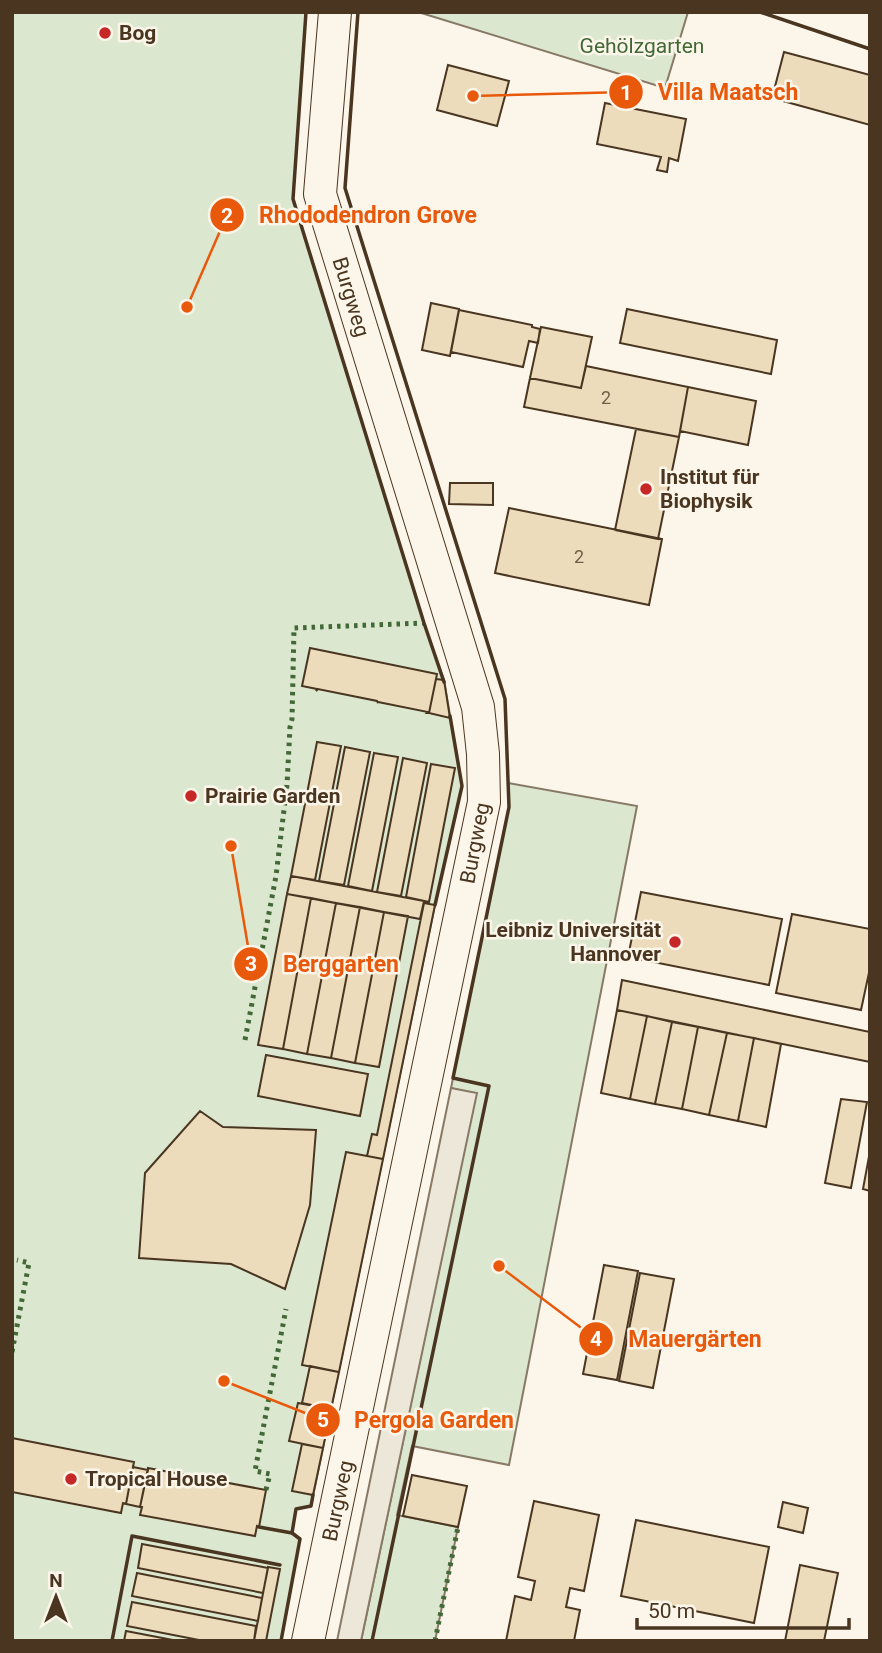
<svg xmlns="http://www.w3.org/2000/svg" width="882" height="1653" viewBox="0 0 882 1653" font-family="Roboto,sans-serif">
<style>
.green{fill:#dce7d0;stroke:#887966;stroke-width:2}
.parking{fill:#ede7d9;stroke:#887966;stroke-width:2}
.building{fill:#ecdcbc;stroke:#4a3520;stroke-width:2}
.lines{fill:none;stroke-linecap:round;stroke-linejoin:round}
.minor-casing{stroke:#4a3520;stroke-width:34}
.minor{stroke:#fbf6e9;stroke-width:32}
.hedge{stroke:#436837;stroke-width:5;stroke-dasharray:3.5 5;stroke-linecap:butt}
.wall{stroke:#4a3520;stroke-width:3.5}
.poi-dot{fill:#c62828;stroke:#fbf6e9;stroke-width:2.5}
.labels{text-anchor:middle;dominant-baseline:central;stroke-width:5;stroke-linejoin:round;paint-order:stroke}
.number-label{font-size:18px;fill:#725f47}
.poi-label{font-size:21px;font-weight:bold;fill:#4a3520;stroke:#fbf6e9;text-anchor:start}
.park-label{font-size:21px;fill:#436837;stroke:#fbf6e9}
.street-label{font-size:21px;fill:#4a3520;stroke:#fbf6e9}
.leader{fill:none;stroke:#e8590c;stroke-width:2.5}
.callout-dot{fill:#e8590c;stroke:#fbf6e9;stroke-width:2.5}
.mark-label{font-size:21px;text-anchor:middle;font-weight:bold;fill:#fff}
.callout-label{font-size:23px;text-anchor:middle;font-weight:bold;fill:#e8590c;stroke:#fbf6e9;stroke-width:5;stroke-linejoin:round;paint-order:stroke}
</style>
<rect width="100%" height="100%" fill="#fbf6e9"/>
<path class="green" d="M 12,12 L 306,12 L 293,199 L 424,623 L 444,680 L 462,786 L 435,905 L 311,1506 L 296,1509 L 292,1532 L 300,1539 L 281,1641 L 12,1641 Z
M 418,12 L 688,12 L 665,88 Z
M 508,783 L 637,806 L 509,1465 L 412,1446 L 397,1515 L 458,1527 L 435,1641 L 361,1641 L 476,1094 L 451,1088 L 509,807 Z"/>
<path class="parking" d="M 451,1088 L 477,1093 L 361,1641 L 337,1641 Z"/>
<path class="building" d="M 784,52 L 870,75 L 870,125 L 772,98 Z
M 448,65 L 509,81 L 497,126 L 437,110 Z
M 605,103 L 686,119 L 678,161 L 669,158 L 667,172 L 657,170 L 661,157 L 597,144 Z
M 431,303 L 459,309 L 450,356 L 422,350 Z
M 627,309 L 777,340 L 771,374 L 620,343 Z
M 459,310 L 532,325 L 532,327 L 540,329 L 538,343 L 529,341 L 523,367 L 451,352 Z
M 541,327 L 592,337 L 581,388 L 530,378 Z
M 586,366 L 688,387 L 679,437 L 524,407 L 530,378 L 581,388 Z
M 688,387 L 756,401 L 748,445 L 680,431 Z
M 636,429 L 679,437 L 658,539 L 615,530 Z
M 450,483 L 493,483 L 493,505 L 449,504 Z
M 509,508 L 662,539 L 649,605 L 495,573 Z
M 310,648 L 437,674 L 429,713 L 427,713 L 428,712 L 378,702 L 378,703 L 377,701 L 318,689 L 316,691 L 317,689 L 302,686 Z
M 436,679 L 444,680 L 450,718 L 429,713 Z
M 317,742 L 341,746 L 315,880 L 291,876 Z
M 345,747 L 370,752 L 344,885 L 319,881 Z
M 374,753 L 398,757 L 372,891 L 348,886 Z
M 403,758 L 427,763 L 401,896 L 377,892 Z
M 431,764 L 455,768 L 429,902 L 406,897 Z
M 291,876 L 424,901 L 420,919 L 287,894 Z
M 641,892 L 782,919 L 769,985 L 628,957 Z
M 287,894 L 311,898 L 283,1049 L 258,1045 Z
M 311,898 L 336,903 L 307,1054 L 283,1049 Z
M 336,903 L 360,907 L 331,1058 L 307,1054 Z
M 424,903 L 435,905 L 383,1159 L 367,1156 L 372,1134 L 377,1135 Z
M 360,907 L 384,912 L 355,1063 L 331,1058 Z
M 384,912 L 408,916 L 379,1067 L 355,1063 Z
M 792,914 L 870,929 L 870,968 L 861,1010 L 776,993 Z
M 622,980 L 870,1032 L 870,1062 L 617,1010 Z
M 617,1010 L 647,1016 L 630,1099 L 601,1093 Z
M 647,1016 L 672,1022 L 655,1104 L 630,1099 Z
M 672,1022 L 698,1027 L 682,1109 L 655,1104 Z
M 698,1027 L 727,1033 L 709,1115 L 682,1109 Z
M 727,1033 L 754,1038 L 738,1121 L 709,1115 Z
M 754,1038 L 781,1044 L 766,1127 L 738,1121 Z
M 266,1055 L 368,1074 L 360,1116 L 258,1096 Z
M 841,1099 L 867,1102 L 851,1188 L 825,1183 Z
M 200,1111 L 223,1127 L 316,1130 L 310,1205 L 285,1289 L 231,1264 L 139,1258 L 145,1173 Z
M 870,1151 L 870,1191 L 863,1189 Z
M 346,1152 L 383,1159 L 339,1372 L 302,1365 Z
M 604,1265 L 638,1271 L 617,1380 L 583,1374 Z
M 640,1273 L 674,1279 L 653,1388 L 619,1381 Z
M 310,1366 L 339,1372 L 331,1409 L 302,1403 Z
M 298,1403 L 331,1409 L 323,1448 L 289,1441 Z
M 12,1438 L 134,1462 L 126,1504 L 123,1503 L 121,1513 L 12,1492 Z
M 302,1444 L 323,1448 L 313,1495 L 292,1491 Z
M 133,1467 L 148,1470 L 140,1507 L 126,1504 Z
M 148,1468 L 266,1490 L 259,1527 L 257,1526 L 255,1536 L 140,1515 L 142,1507 L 140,1507 Z
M 412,1475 L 467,1486 L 458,1527 L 403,1516 Z
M 534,1501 L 599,1515 L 584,1591 L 570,1588 L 566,1607 L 580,1610 L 574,1641 L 506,1641 L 515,1596 L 531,1600 L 535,1581 L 518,1577 Z
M 783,1502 L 808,1508 L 803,1533 L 778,1527 Z
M 636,1520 L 769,1547 L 754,1623 L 621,1596 Z
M 142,1544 L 268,1568 L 263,1593 L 138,1568 Z
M 800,1565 L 838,1573 L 824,1641 L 785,1641 Z
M 268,1567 L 280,1569 L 266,1641 L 254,1641 Z
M 137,1573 L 262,1598 L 258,1621 L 132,1596 Z
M 132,1602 L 256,1626 L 254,1641 L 204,1641 L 127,1626 Z
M 126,1631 L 178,1641 L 124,1641 Z"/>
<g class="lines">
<defs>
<path id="minor" d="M 308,1641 L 484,802 L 483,754 L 478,707 L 320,194 L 335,12"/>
</defs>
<use href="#minor" class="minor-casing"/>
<use href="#minor" class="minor"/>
<path class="hedge" d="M 245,1040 L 276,876 L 287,785 L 290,727 L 292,719 L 294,628 L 424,623
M 12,1352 L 29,1263 L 17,1260
M 266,1490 L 270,1474 L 255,1471 L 286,1309
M 435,1641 L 458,1527"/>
<path class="wall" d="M 306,12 L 293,199 L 424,623 L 444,682
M 358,12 L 345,188 L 505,699 L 509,807 L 453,1078 L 489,1086 L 372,1641
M 760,12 L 870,49
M 435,905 L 462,786 L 450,716
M 259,1527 L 292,1533
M 112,1641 L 132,1536 L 280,1565
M 281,1641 L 300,1539 L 292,1533 L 296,1509 L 311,1506 L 313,1495"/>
</g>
<g class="poi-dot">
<circle cx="105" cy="33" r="7"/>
<circle cx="646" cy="489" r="7"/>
<circle cx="191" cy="796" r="7"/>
<circle cx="675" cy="942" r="7"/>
<circle cx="71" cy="1479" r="7"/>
</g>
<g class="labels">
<g class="number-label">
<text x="606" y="397">2</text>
<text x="579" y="556">2</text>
</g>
<g class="poi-label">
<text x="119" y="33">Bog</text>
<text x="660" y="477">Institut für<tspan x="660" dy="24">Biophysik</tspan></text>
<text x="205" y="796">Prairie Garden</text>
<text x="661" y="930" text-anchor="end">Leibniz Universität<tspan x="661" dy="24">Hannover</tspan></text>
<text x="85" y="1479">Tropical House</text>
</g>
<g class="park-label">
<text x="642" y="46">Gehölzgarten</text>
</g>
<g class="street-label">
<text transform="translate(351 297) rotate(73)">Burgweg</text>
<text transform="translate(475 843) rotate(-79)">Burgweg</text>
<text transform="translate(338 1501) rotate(-78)">Burgweg</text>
</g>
</g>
<path class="leader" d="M473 96L626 92M187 307L227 215M231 846L251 964M499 1266L596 1339M224 1381L323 1420"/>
<g class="callout-dot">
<circle cx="473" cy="96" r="7"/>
<circle cx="187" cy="307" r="7"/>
<circle cx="231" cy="846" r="7"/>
<circle cx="499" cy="1266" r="7"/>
<circle cx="224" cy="1381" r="7"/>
<circle cx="626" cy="92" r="18"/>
<circle cx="227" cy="215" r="18"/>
<circle cx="251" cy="964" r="18"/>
<circle cx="596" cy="1339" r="18"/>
<circle cx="323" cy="1420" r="18"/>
</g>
<g class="mark-label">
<text x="626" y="100">1</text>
<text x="227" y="223">2</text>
<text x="251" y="971">3</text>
<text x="596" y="1346">4</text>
<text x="323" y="1427">5</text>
</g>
<g class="callout-label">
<text x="728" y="100">Villa Maatsch</text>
<text x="368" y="223">Rhododendron Grove</text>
<text x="341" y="972">Berggarten</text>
<text x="695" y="1347">Mauergärten</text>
<text x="434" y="1428">Pergola Garden</text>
</g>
<rect width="882" height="1653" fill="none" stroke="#4a3520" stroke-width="28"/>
<g transform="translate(56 1597)" stroke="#fbf6e9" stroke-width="5" paint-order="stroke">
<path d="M0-5L12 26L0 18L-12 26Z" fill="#4a3520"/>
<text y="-10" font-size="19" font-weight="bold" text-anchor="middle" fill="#4a3520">N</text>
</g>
<path d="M637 1618v10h212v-10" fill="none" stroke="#4a3520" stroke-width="3.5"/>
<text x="648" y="1618" font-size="21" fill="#4a3520" stroke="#fbf6e9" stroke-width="5" paint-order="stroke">50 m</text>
</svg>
